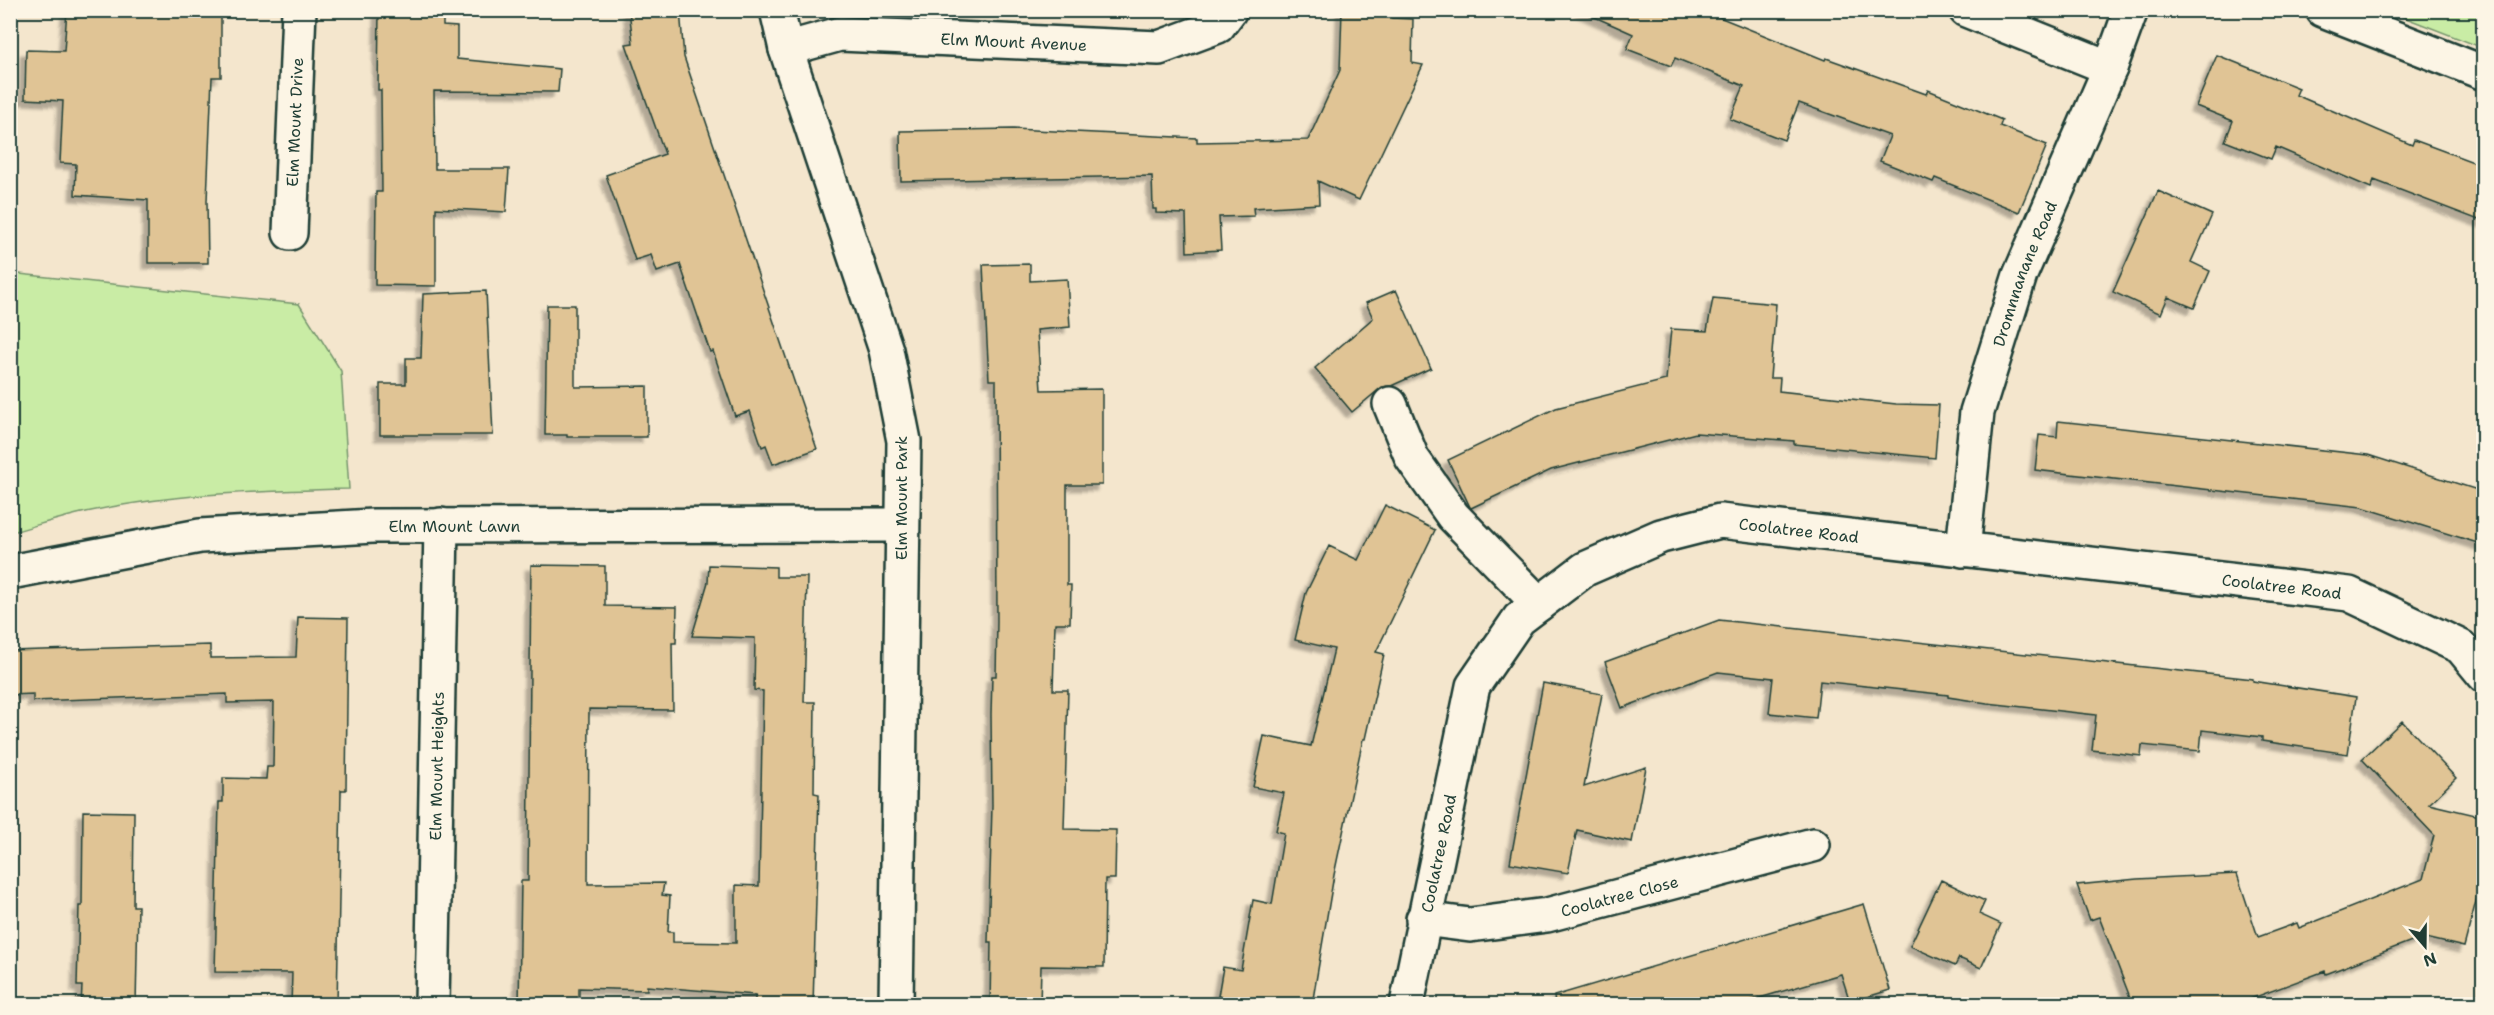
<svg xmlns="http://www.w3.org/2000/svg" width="2494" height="1015" viewBox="0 0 2494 1015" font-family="'Shantell Sans',sans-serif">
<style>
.green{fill:#c9eca5;stroke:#74946c;stroke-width:1.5}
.building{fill:#e0c495;stroke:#1f3d34;stroke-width:1.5;filter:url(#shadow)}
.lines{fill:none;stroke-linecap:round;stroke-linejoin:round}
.minor-casing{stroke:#1f3d34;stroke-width:38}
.minor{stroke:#fcf5e5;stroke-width:33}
.labels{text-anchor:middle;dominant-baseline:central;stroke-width:6;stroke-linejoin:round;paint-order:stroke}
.street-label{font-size:16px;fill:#1f3d34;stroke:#fcf5e5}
</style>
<defs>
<filter id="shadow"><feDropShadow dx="-5.5" dy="5.5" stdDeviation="1.5" flood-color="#0004"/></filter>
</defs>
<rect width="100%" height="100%" fill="#f4e6cd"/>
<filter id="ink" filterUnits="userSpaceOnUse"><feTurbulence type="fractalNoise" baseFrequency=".0167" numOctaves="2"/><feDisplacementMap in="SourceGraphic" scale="12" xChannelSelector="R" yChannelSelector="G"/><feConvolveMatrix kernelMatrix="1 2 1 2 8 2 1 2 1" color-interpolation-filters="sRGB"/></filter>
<g filter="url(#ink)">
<path class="green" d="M 2388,11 L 2483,11 L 2483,48 Z
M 10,273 L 299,304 L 341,371 L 349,489 C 263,491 176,493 91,511 C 66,516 41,524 16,531 L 11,530 Z"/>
<path class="building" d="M 67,10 L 221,10 L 221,77 L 212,77 L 207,201 L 208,263 L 148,263 L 148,200 L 75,195 L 76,164 L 60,163 L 63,101 L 25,99 L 26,50 L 64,51 Z
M 379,10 L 443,10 L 443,26 L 457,27 L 457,59 L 560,69 L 558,92 L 434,91 L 435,169 L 509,169 L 506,212 L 436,208 L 436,286 L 375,285 L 376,192 L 382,192 L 381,90 L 378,90 Z
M 629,10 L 680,10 L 684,57 L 817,449 L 773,464 L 766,445 L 762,447 L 750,411 L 735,416 L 713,351 L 710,352 L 680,264 L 657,272 L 651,255 L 635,260 L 606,175 L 665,154 L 626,44 L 633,43 Z
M 1342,10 L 1393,10 L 1392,18 L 1413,19 L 1412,63 L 1423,65 L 1359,200 L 1318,181 L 1319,204 L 1253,208 L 1254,216 L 1219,217 L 1221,250 L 1187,252 L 1186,214 L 1156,213 L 1156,209 L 1153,209 L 1152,176 L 901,181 L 900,131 L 1013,129 L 1197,138 L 1197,142 L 1308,140 L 1340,70 Z
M 1579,10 L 1702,10 L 1825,60 L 1826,58 L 1926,94 L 1928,90 L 2002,120 L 2000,126 L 2047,145 L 2019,212 L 1935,178 L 1933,182 L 1880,161 L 1890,136 L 1799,103 L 1784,140 L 1730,119 L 1744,86 L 1675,58 L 1671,66 L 1627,49 L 1633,34 Z
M 2217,55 L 2299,88 L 2296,95 L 2412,145 L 2414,140 L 2484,166 L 2484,222 L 2374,180 L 2371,188 L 2276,147 L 2271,159 L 2225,141 L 2233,121 L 2196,106 Z
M 2158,191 L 2212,215 L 2191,262 L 2210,271 L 2194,308 L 2168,297 L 2161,314 L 2113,292 Z
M 1030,264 L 1030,281 L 1067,279 L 1070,327 L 1037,330 L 1041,390 L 1102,389 L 1102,485 L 1067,485 L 1067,585 L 1071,585 L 1070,623 L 1055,623 L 1053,690 L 1068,690 L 1064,829 L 1116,830 L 1115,879 L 1105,879 L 1104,967 L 1041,966 L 1040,1005 L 990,1005 L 991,942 L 988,942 L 992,806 L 991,714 L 992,676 L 996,676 L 997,622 L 996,380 L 989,380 L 983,265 Z
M 1396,290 L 1431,368 L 1391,386 L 1382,387 L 1352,412 L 1315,368 L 1373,318 L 1366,303 Z
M 486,291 L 493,435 L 380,435 L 380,384 L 406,384 L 406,358 L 421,358 L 423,294 Z
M 1713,298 L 1776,304 L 1770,378 L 1780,378 L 1779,391 L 1896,404 L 1939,405 L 1935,458 L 1794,444 L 1794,441 L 1696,433 L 1551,470 L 1471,508 L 1470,507 L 1448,460 L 1556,408 L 1666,380 L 1671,329 L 1707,331 Z
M 547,305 L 575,305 L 575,387 L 647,386 L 647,437 L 567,437 L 567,435 L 545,435 Z
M 2058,421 L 2368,455 L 2484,492 L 2484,545 L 2362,507 L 2035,470 L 2039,435 L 2057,437 Z
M 1385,505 L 1435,530 L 1376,652 L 1384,654 L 1365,739 L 1363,739 L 1334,875 L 1312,1005 L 1264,1005 L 1218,996 L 1223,967 L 1241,970 L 1253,900 L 1272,904 L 1284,833 L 1276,831 L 1284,793 L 1253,787 L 1264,736 L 1311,746 L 1334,649 L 1295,640 L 1306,593 L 1329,546 L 1358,560 Z
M 531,565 L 605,566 L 605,606 L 677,607 L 676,643 L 672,643 L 673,710 L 589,709 L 588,884 L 664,883 L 662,895 L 670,896 L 668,932 L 673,932 L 673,942 L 736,943 L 736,885 L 759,886 L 763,691 L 754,690 L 755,638 L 692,636 L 708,582 L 709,565 L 776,567 L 776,577 L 807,577 L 804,702 L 815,702 L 814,793 L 819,794 L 813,1005 L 755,1005 L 755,995 L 647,986 L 647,990 L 579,988 L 579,1005 L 519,1005 L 521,881 L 528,881 Z
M 298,617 L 348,618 L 346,790 L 341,790 L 337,1005 L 291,1005 L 292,973 L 215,972 L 219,802 L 223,802 L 223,778 L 266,779 L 267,767 L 273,767 L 274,702 L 227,703 L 227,694 L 33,701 L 33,694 L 10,695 L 10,651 L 210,645 L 210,658 L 296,657 Z
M 1719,620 L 2253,679 L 2253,681 L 2356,697 L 2348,754 L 2262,741 L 2262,737 L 2202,730 L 2200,751 L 2142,745 L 2141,756 L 2092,750 L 2096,715 L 1987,703 L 1948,697 L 1948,695 L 1820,681 L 1816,718 L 1769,713 L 1773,678 L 1718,672 L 1622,708 L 1605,662 Z
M 1543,683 L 1602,694 L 1584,787 L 1646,767 L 1632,842 L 1577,830 L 1568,873 L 1510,863 Z
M 2402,721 L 2456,778 L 2429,804 L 2484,817 L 2484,871 L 2464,947 L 2422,937 L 2326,974 L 2325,971 L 2234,1005 L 2133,1005 L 2099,917 L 2090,920 L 2077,885 L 2137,879 L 2237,874 L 2258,937 L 2297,923 L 2299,928 L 2423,879 L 2434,835 L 2362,759 Z
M 83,811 L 134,812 L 133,906 L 138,906 L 136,1005 L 81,1005 L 82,986 L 77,986 L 79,906 L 82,906 Z
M 1941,880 L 1985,901 L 1979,914 L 2001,924 L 1981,968 L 1959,958 L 1955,966 L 1910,946 Z
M 1864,904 L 1890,990 L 1850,1002 L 1841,974 L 1736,1005 L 1555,1005 L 1554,996 Z"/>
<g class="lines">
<defs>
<g id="minor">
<path d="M 777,10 L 786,49 L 886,350 L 904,441 L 896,1004"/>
<path d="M 1966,10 L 2110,68"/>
<path d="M 2323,10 L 2484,73"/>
<path id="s1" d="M 786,49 L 840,34 L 1159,48 L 1218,26 L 1230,10"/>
<path id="s2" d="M 290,233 L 299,10"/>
<path d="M 1390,404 L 1412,458 L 1453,516 L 1539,604"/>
<path id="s3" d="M 1963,550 L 1977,412 L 2020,275 L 2110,68 L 2131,10"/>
<path id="s4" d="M 10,572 L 200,536 L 373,526 L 902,525"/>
<path id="s5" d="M 1423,919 L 1470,925 L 1547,915 L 1813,845"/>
<path id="s6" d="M 432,1004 L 441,525"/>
<path id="s7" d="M 1407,1004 L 1473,686 L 1519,619 L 1585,569 L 1661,536 L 1720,521 L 2349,594 L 2461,647 L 2484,675"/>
</g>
</defs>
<use href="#minor" class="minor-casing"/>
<use href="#minor" class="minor"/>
</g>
</g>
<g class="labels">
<g class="street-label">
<text stroke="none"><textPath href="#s1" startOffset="230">Elm Mount Avenue</textPath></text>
<text stroke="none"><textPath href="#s2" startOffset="111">Elm Mount Drive</textPath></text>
<text stroke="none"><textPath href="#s3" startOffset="285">Dromnnanane Road</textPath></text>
<text transform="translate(901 498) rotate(-90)">Elm Mount Park</text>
<text stroke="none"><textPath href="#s4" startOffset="448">Elm Mount Lawn</textPath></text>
<text stroke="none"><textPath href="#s7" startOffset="712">Coolatree Road</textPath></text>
<text stroke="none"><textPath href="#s7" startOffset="1198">Coolatree Road</textPath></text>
<text stroke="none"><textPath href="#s6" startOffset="238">Elm Mount Heights</textPath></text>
<text stroke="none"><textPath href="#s7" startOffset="154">Coolatree Road</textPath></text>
<text stroke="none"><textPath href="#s5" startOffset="200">Coolatree Close</textPath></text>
</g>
</g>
<rect width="2494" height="1015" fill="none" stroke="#fcf5e5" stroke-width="36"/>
<rect x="18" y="18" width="2458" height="979" fill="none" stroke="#1f3d34" stroke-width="2" filter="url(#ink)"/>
<g transform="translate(2425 946) rotate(160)" stroke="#fcf5e5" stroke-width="4.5" paint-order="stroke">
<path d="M0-4.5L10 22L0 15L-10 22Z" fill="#1f3d34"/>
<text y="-9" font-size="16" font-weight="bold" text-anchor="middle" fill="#1f3d34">N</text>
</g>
</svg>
